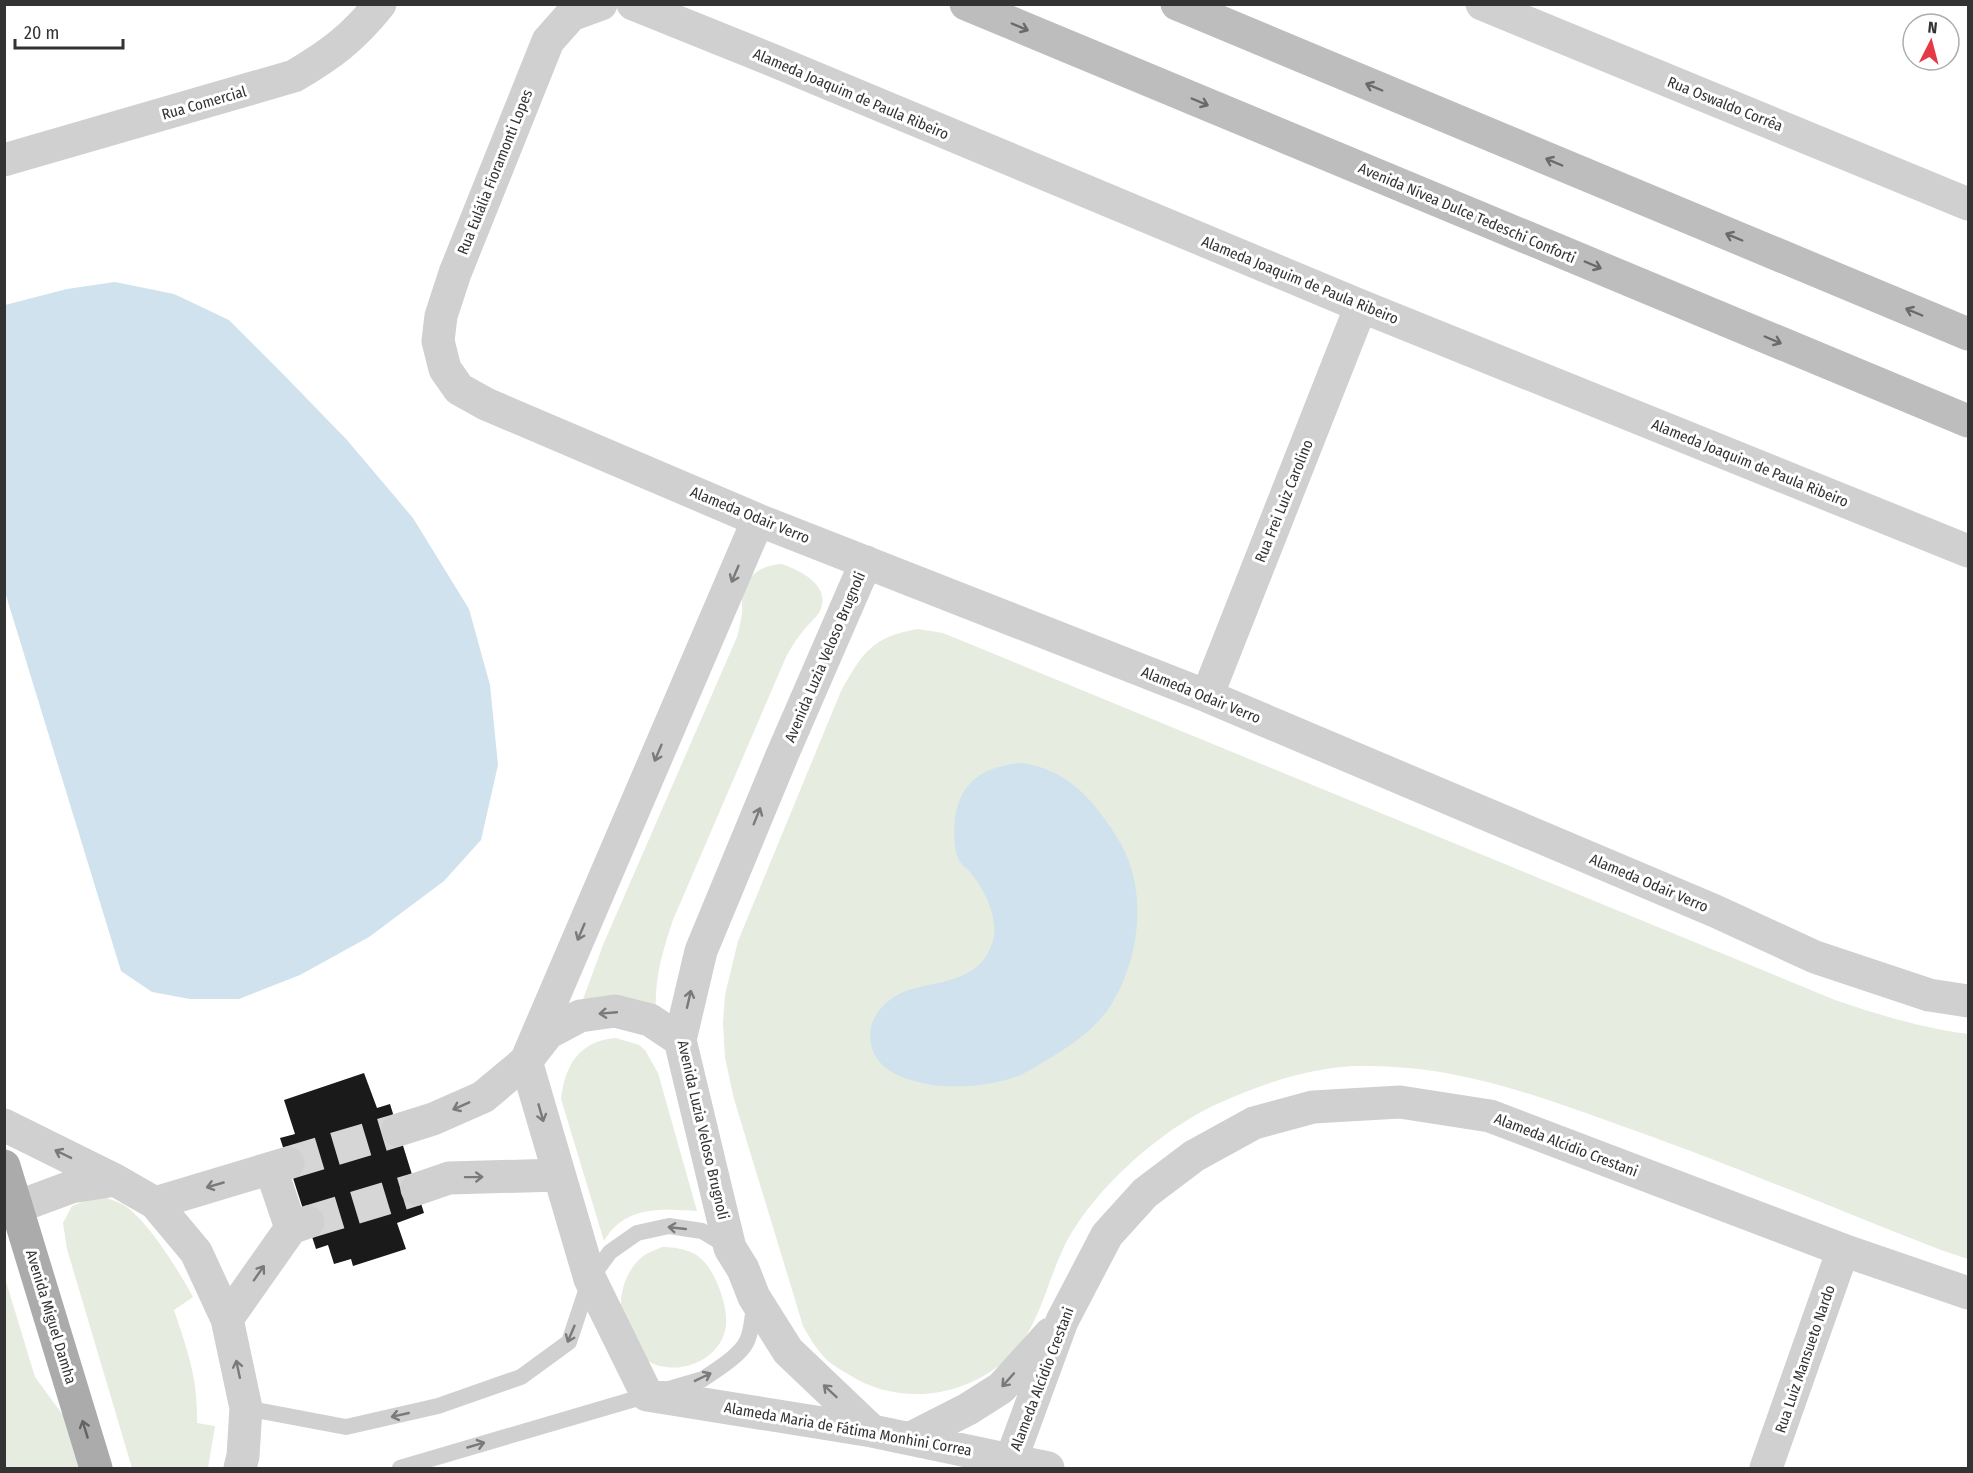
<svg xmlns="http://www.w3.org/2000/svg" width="1973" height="1473" viewBox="0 0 1973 1473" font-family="'Fira Sans Condensed',sans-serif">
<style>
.green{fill:#e6ecdf}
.water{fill:#cfe2ee}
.building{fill:#1a1a1a}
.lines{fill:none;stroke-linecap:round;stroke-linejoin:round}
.street-tunnel{stroke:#d6d6d6;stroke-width:33;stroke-dasharray:33 16;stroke-linecap:butt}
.lane{stroke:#d0d0d0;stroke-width:16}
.street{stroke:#d0d0d0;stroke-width:33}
.secondary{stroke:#bdbdbd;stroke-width:33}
.primary{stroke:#ababab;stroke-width:33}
.oneway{stroke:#6a6a6a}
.oneway2{stroke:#7a7a7a}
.oneway3{stroke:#636363}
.labels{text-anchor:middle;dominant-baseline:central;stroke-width:6;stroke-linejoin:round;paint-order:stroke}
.street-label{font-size:15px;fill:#333;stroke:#fff}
</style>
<rect width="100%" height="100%" fill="#fff"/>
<path class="green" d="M 782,564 C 802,571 833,587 819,613 C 815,619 808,624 804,630 C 796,639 791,648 786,657 L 673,920 C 663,949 654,980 656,1011 L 581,1005 L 603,945 L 737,637 C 739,629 741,621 742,613 C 743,607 741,600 743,594 C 748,573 763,565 782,564 Z
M 918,629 L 943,633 L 1835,1000 C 1879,1015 1922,1028 1968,1034 L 1968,1259 L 1941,1250 C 1830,1207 1721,1160 1608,1121 C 1527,1092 1454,1066 1366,1066 C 1316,1065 1263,1083 1217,1104 C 1160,1130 1090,1192 1063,1249 C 1046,1285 1038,1330 1009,1357 C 966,1398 898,1407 848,1374 C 841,1370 832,1365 826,1359 C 816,1349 810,1338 803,1326 L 734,1099 L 725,1058 L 723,1022 L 725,995 L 738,941 L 841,691 C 863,652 872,637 918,629 Z
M 616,1038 L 639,1045 L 645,1050 L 658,1073 L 697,1211 C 661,1209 625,1205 604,1241 L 561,1099 C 565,1065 579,1041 616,1038 Z
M 104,1197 C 109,1199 116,1201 122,1204 C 146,1217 180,1273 193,1297 L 174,1310 C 188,1352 198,1379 197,1423 L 215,1426 L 208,1468 L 132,1468 L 67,1249 L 63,1223 L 72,1206 L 88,1200 Z
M 662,1247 C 673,1247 684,1249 693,1253 C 705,1259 713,1273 718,1285 C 723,1298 727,1311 726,1325 C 723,1354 692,1371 666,1367 C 652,1366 639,1357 634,1344 C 630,1335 624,1325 622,1315 C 618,1295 626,1270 642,1257 C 648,1252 656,1250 662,1247 Z
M 4,1275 L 35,1377 L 65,1418 L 81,1468 L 5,1468 Z"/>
<path class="water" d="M 115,282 L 174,294 L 229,320 L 281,372 L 347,440 L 413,518 L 469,609 L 490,685 L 498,765 L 481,840 L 444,881 L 369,937 L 300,975 L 239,999 L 190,999 L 152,992 L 121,971 L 5,592 L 5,305 L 67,289 Z
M 1020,763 C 1054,766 1081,787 1101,814 C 1110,826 1119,839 1125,852 C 1147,900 1138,961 1111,1005 C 1096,1029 1070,1046 1047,1060 C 1036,1066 1024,1075 1012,1078 C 988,1086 957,1088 933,1085 C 911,1081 884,1075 874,1053 C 869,1043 869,1028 874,1019 C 896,979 936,991 969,972 C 981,966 989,954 993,941 C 999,918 985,891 971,873 C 967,868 960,864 958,858 C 953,846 954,831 955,818 C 961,780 984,767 1020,763 Z"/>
<path class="building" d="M 364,1073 L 377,1108 L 390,1104 L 424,1213 L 397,1223 L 406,1249 L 353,1266 L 351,1259 L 334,1264 L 328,1245 L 316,1249 L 280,1138 L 295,1134 L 284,1100 Z"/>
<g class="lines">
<path class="street-tunnel" d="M 288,1163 L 398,1130
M 308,1222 L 417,1189"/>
<path class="lane" d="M 246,1408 L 346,1427 L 438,1406 L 521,1377 L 569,1342 L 590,1279 L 610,1252 L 637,1233 L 669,1226 L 702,1231 L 730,1248
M 400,1468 L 703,1379 C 716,1370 740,1356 747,1341 C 752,1330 753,1315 754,1303"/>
<path class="street" d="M 601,4 L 571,15 L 548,41 L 455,273 L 441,316 L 438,341 L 445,369 L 459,389 L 486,404 L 758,520 L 1207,696 L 1715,911 L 1815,957 L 1929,995 L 1968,1001
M 633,4 L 772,60 L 1361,306 L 1968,551
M 1482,4 L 1968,204
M 4,160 L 294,76 C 330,55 353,38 380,4
M 758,520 L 526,1061 L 590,1279 L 647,1395 L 872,1431 L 1048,1468
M 866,562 L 783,753 L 701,951 L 680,1040 L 730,1248 L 743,1269 L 754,1297 L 788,1351 L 872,1431
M 1207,696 L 1361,306
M 4,1125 L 115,1180 L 155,1203 L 196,1252 L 227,1319 L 246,1408 L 243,1456 L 240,1468
M 398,1130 L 433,1119 L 483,1097 L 526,1061 L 548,1033 L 580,1016 L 615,1011 L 650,1020 L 680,1040
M 271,1169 L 291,1228
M 417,1189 L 449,1178 L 559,1175
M 155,1203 L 288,1163
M 17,1207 L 71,1187 L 115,1180
M 227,1319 L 291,1228 L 308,1222
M 911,1438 L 968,1409 L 1001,1388 L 1050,1334
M 1011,1460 L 1062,1321 L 1107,1235 L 1145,1193 L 1194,1156 L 1254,1123 L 1313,1107 L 1400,1102 L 1490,1116 L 1843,1250 L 1968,1293
M 1766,1468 L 1843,1250"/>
<path class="secondary" d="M 966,4 L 1968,421
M 1177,4 L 1968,334"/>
<path class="primary" d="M 4,1166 L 96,1468"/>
</g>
<defs><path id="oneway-shaft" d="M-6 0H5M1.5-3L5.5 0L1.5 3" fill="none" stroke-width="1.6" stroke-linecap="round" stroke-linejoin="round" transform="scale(1.5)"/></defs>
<g class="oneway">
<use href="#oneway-shaft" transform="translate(1020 27) rotate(23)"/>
<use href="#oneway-shaft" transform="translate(1374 87) rotate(-157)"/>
<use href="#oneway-shaft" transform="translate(1200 102) rotate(23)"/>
<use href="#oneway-shaft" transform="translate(1554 162) rotate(-157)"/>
<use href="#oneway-shaft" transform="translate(1734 237) rotate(-157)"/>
<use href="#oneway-shaft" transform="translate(1593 265) rotate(23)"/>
<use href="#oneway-shaft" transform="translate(1914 312) rotate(-157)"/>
<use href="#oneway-shaft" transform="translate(1773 340) rotate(23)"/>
</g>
<g class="oneway2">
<use href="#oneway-shaft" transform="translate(735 574) rotate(113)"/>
<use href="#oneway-shaft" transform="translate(658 753) rotate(113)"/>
<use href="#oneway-shaft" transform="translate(757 816) rotate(-68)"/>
<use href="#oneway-shaft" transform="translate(581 932) rotate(113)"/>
<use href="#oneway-shaft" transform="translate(689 999) rotate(-77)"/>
<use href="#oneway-shaft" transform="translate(608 1013) rotate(175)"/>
<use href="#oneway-shaft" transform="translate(461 1106) rotate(156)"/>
<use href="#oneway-shaft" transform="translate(541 1113) rotate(74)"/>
<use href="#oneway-shaft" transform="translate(63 1154) rotate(-154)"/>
<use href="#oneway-shaft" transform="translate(474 1177) rotate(-1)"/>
<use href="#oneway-shaft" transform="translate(215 1185) rotate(164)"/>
<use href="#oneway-shaft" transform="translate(677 1228) rotate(-174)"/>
<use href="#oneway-shaft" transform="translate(259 1273) rotate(-55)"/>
<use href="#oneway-shaft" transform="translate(571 1334) rotate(113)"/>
<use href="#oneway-shaft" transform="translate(238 1369) rotate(-102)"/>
<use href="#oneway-shaft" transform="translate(703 1377) rotate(-26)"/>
<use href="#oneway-shaft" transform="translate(1008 1380) rotate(132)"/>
<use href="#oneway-shaft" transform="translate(830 1391) rotate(-137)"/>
<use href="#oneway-shaft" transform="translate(400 1415) rotate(167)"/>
<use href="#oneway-shaft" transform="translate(476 1445) rotate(-16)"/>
</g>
<use class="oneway3" href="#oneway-shaft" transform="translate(85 1429) rotate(-107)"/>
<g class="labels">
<g class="street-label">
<text transform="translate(851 94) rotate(23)">Alameda Joaquim de Paula Ribeiro</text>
<text transform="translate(204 103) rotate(-16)">Rua Comercial</text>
<text transform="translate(1725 104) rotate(22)">Rua Oswaldo Corrêa</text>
<text transform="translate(495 172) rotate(-68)">Rua Eulália Fioramonti Lopes</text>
<text transform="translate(1467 213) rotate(23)">Avenida Nívea Dulce Tedeschi Conforti</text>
<text transform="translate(1300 280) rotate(22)">Alameda Joaquim de Paula Ribeiro</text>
<text transform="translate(1750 463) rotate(22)">Alameda Joaquim de Paula Ribeiro</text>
<text transform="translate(1284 501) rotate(-68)">Rua Frei Luiz Carolino</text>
<text transform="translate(750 515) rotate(22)">Alameda Odair Verro</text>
<text transform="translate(825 657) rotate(-67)">Avenida Luzia Veloso Brugnoli</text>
<text transform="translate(1201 695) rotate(22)">Alameda Odair Verro</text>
<text transform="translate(1649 883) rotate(23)">Alameda Odair Verro</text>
<text transform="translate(703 1130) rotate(77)">Avenida Luzia Veloso Brugnoli</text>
<text transform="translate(1566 1145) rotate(21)">Alameda Alcídio Crestani</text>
<text transform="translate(51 1317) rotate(73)">Avenida Miguel Damha</text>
<text transform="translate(1805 1359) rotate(-71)">Rua Luiz Mansueto Nardo</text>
<text transform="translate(1042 1379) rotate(-69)">Alameda Alcídio Crestani</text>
<text transform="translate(848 1429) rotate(10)">Alameda Maria de Fátima Monhini Correa</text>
</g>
</g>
<rect width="1973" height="1473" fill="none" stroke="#333333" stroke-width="12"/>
<g transform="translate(1931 42) rotate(6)"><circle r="28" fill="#ffffff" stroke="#adadad" stroke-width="1.5"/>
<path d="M0-4.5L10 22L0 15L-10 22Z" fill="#e63946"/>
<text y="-9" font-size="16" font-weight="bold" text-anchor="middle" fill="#333333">N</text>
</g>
<path d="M15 39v9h108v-9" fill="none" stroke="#333333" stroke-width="3"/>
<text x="24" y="39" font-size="18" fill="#333333" stroke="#ffffff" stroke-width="4.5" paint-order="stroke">20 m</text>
</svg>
